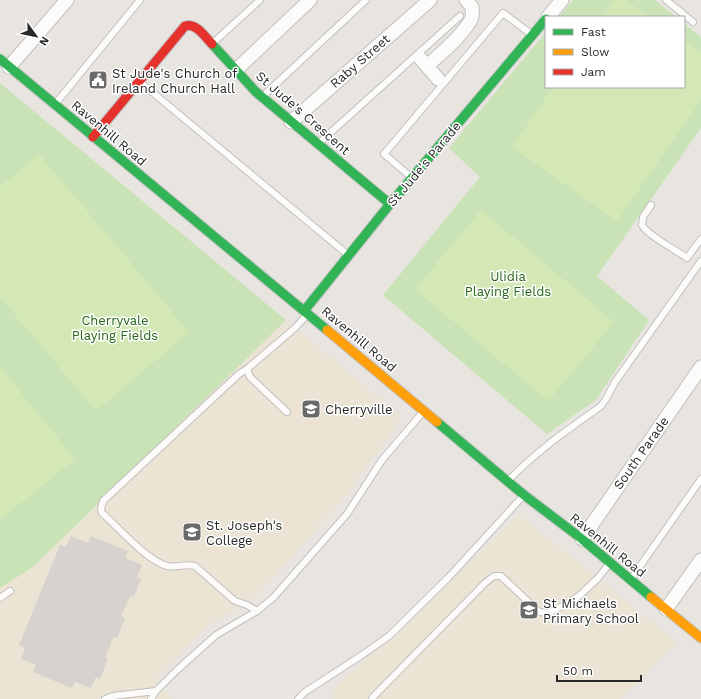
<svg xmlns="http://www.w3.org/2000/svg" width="701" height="699" viewBox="0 0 701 699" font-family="'Work Sans',sans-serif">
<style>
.education{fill:#ebe3d3}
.green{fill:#c9e3b7}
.pitch{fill:#d4e8b5}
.plaza{fill:#d6d2ce}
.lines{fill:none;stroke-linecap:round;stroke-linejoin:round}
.lane-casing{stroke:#c1c0c0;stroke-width:8}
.street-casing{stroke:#c1c0c0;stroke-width:15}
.fast-casing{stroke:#c1c0c0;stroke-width:11}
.slow-casing{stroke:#c1c0c0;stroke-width:11}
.jam-casing{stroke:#c1c0c0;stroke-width:11}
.lane{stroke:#fcfbfa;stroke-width:6}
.street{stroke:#fcfbfa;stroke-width:13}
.fast{stroke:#30b455;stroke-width:9}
.slow{stroke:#ff9f0a;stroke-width:9}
.jam{stroke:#e5322d;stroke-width:9}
.labels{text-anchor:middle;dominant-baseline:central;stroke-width:3;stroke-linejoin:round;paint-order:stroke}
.street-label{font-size:13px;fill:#292929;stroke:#fff}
.poi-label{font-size:13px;fill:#292929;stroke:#fff;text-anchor:start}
.park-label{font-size:13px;fill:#276619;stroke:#fff}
</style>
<rect width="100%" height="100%" fill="#e8e4df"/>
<path class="education" d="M 286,320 L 402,417 L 346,496 L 256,597 L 208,626 L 155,680 L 173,699 L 0,699 L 0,588 L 33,567 Z
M 519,515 L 598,578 L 677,643 L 621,699 L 335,699 L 330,693 L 352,671 L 388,642 Z"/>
<path class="green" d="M 573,0 L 655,0 L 676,17 L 559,17 Z
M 684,23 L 701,37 L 701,128 L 597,276 L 649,320 L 596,400 L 547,434 L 383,295 L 480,177 L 449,148 L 546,32 L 546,87 L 684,87 Z
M 0,83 L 286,320 L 33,567 L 0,588 Z"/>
<path class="pitch" d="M 614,0 L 625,0 L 649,17 L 602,17 Z
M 684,41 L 701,53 L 701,100 L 617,221 L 512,147 L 553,87 L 684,87 Z
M 39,154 L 189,332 L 96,411 L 0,297 L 0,187 Z
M 481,210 L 614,322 L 548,401 L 415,289 Z
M 0,367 L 75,459 L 0,520 Z"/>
<path class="plaza" d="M 71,536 L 88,543 L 91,536 L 128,551 L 125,558 L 142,565 L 137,577 L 141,579 L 134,597 L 130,596 L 121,616 L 125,618 L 117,638 L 113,637 L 109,648 L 105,658 L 108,659 L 100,679 L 96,677 L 91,688 L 75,682 L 72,688 L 33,672 L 36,665 L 21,659 L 25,648 L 19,645 L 60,545 L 66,547 Z"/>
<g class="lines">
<defs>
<path id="lane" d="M 666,0 L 693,22
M 213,43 L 260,0
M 140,82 L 347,254
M 263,96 L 366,0
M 56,103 L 140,0
M 320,142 L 460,16
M 411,177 L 384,154 L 503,13 L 531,34
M 651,205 L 643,217 L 642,225 C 647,235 676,250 687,258 L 701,239
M 247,369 L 239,374 L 103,501 L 101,509 L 102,513 C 119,528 146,560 167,566 C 177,568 186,563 195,566 L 235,601 L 247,605 L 257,611
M 287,412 L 250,377 L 247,369 L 295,328 L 307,315
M 509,480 C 536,451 569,429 601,406 L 606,399 L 615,382 L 701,261
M 631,579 L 701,479
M 0,598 L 10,591
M 105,699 L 113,696 L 156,691
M 151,699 L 156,691 L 176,671 L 216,635 L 257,611 L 273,598 L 347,514 L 382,460 L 423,412
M 298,699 L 305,692 L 362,655 L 389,636 L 449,577 L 523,496
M 372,699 L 373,697 L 485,583 L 494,576 L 501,576 L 539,612 L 548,613 L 569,603 L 580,595 L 598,578 L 609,564"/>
<path id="street" d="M 548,17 L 562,0
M 420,58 L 438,79
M 427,66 C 439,55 467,32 472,17 C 473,14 472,10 472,7 L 466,0
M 9,67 L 67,0
M 236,70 L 310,0
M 291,122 L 430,0
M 582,539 L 701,367
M 666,609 L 701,560"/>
<path id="fast" d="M 212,44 L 256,92 L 390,204
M 0,59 L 327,330
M 304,311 L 390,204 L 546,19
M 437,422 L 524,495 L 582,539 L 651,597"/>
<path id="slow" d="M 327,330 L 437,422
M 651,597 L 701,638"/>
<path id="jam" d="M 93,137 L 185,26 C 197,23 205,37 212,44"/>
</defs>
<use href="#lane" class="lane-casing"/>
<use href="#street" class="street-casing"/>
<use href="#fast" class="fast-casing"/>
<use href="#slow" class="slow-casing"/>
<use href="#jam" class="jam-casing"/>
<use href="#lane" class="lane"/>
<use href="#street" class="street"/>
<use href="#fast" class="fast"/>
<use href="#slow" class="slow"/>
<use href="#jam" class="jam"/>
</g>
<defs>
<symbol id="civic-square" viewBox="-11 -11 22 22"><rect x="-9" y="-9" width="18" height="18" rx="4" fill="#6c6a69" stroke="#fff"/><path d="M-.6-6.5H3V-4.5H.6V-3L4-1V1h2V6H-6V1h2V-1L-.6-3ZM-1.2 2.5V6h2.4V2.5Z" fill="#fff"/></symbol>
<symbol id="school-square" viewBox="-11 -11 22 22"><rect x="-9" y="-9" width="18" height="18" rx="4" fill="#6c6a69" stroke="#fff"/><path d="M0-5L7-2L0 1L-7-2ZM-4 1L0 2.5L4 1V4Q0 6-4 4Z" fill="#fff"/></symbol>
</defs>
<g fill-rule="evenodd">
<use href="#civic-square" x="87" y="69" width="22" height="22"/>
<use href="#school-square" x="300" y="398" width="22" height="22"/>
<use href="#school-square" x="181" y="521" width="22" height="22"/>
<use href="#school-square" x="518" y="599" width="22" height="22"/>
</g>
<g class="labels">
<g class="street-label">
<text transform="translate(360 61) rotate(-41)">Raby Street</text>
<text transform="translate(303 113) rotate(41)">St Jude's Crescent</text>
<text transform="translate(109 133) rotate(40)">Ravenhill Road</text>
<text transform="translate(424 164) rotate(-50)">St Jude's Parade</text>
<text transform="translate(359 339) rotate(40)">Ravenhill Road</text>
<text transform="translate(641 453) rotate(-55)">South Parade</text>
<text transform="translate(608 545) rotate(39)">Ravenhill Road</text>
</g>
<g class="poi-label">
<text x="112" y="73">St Jude's Church of<tspan x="112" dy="15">Ireland Church Hall</tspan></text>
<text x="325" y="409">Cherryville</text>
<text x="206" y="525">St. Joseph's<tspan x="206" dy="15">College</tspan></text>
<text x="543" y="603">St Michaels<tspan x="543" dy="15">Primary School</tspan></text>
</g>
<g class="park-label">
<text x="508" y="276">Ulidia<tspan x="508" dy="15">Playing Fields</tspan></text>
<text x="115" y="320">Cherryvale<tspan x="115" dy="15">Playing Fields</tspan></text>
</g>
</g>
<rect x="545" y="16" width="140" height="72" fill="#ffffff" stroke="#a9a9a9"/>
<rect x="553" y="29" width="20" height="6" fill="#30b455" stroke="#a9a9a9"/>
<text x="581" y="36" font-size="12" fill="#292929">Fast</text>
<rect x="553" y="49" width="20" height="6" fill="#ff9f0a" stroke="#a9a9a9"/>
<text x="581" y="56" font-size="12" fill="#292929">Slow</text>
<rect x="553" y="69" width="20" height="6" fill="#e5322d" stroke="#a9a9a9"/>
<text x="581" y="76" font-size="12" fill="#292929">Jam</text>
<g transform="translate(36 36) rotate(123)" stroke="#ffffff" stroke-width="3" paint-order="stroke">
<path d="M0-3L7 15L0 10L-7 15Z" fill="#292929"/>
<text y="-6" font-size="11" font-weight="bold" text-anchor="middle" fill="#292929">N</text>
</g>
<path d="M557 675v6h84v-6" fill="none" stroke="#292929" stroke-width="2"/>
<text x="563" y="675" font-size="12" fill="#292929" stroke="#ffffff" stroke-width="3" paint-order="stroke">50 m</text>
</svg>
